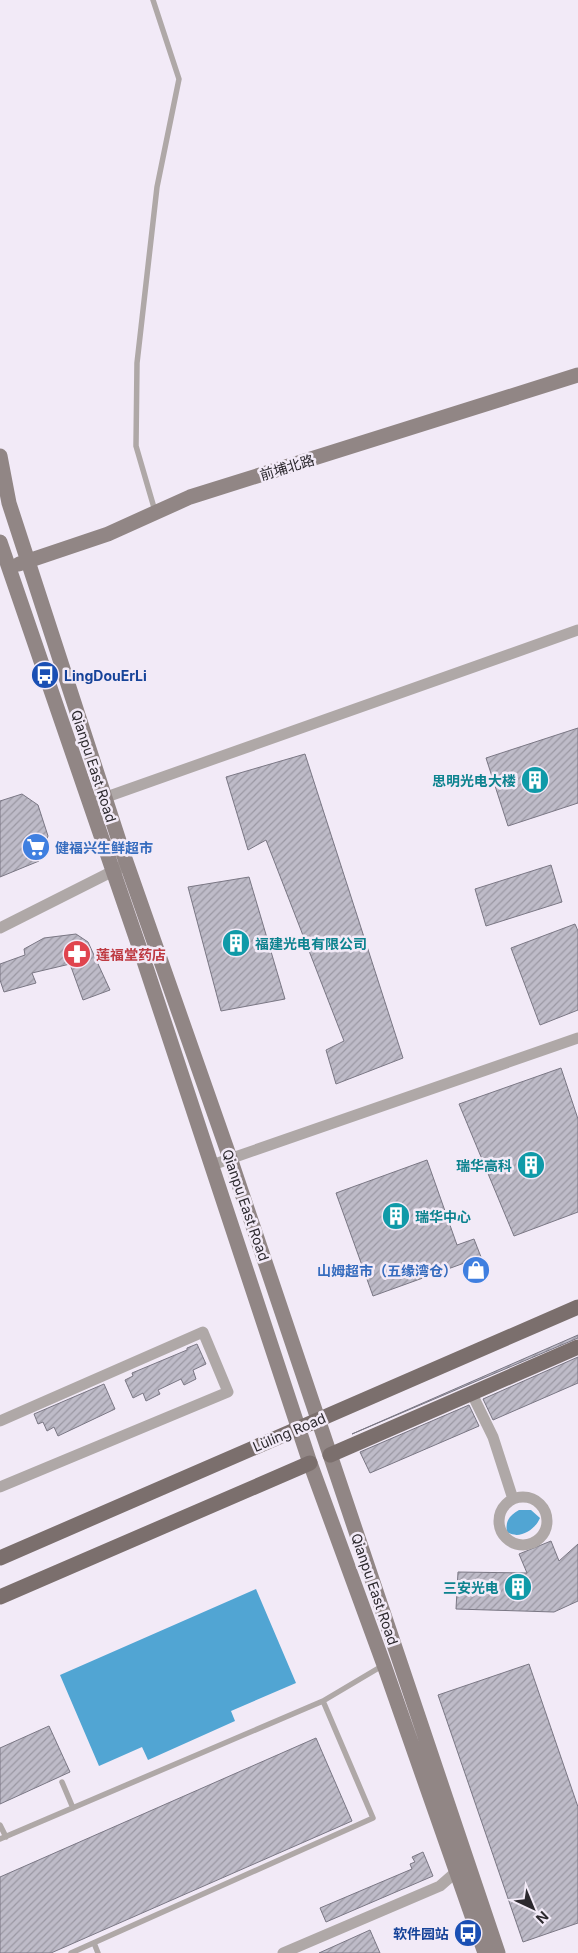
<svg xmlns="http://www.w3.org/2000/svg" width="578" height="1953" viewBox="0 0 578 1953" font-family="Inter,'Noto Sans SC',sans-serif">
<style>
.water{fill:#51a5d3}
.building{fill:url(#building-hatch);stroke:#7a7784}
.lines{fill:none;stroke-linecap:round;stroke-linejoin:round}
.service{stroke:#afa8a7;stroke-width:5.5}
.minor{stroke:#afa8a7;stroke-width:11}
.secondary{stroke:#918685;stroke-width:15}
.primary{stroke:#7b6f6d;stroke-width:15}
.labels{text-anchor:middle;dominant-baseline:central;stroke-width:5;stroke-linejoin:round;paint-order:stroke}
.street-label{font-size:14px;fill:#2c292e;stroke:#f2eaf7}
.transit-label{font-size:14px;font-weight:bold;fill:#164399;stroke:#f2eaf7;text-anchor:start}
.culture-label{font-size:14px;font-weight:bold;fill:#0d838f;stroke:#f2eaf7;text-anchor:end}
.shop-label{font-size:14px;font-weight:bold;fill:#366cbe;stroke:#f2eaf7;text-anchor:start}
.health-label{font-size:14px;font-weight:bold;fill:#be3a42;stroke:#f2eaf7;text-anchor:start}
</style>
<defs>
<pattern id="building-hatch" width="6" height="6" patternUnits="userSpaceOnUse" patternTransform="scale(1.25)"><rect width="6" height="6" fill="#bebbc8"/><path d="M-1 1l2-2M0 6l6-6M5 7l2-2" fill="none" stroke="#9b98a3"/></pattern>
</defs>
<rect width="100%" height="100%" fill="#f2eaf7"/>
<path class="water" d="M 519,1510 L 531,1510 L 540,1518 C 535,1530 519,1540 507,1532 C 505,1521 510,1515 519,1510 Z
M 256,1589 L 296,1683 L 231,1711 L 235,1721 L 148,1760 L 142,1747 L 99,1766 L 60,1675 Z"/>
<path class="building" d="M 578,728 L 578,803 L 508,826 L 486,758 Z
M 305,754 L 403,1058 L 336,1084 L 326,1050 L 344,1041 L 266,840 L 248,850 L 226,777 Z
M 22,794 L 38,805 L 48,836 L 39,861 L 0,877 L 0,801 Z
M 551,865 L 562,902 L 486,926 L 475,889 Z
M 249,877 L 285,999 L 221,1011 L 188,887 Z
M 575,924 L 578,931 L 578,1010 L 540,1025 L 511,948 Z
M 76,934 L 88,942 L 110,990 L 83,1000 L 70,964 L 32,973 L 36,983 L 4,992 L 0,980 L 0,964 L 25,955 L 24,949 L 44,938 Z
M 561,1068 L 578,1119 L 578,1212 L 514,1236 L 459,1104 Z
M 427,1160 L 457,1245 L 474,1239 L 481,1257 L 373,1296 L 336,1193 Z
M 578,1335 L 578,1338 L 352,1434 Z
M 197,1344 L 206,1364 L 193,1370 L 196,1379 L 184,1385 L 181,1379 L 158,1390 L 160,1394 L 146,1401 L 143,1393 L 133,1398 L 125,1380 L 133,1376 L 132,1373 L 187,1350 L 187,1348 Z
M 578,1357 L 578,1383 L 493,1420 L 483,1399 Z
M 104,1384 L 115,1409 L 58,1436 L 54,1427 L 47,1431 L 43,1422 L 38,1424 L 34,1414 Z
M 469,1405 L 479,1426 L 370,1473 L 360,1452 Z
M 551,1541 L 559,1561 L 578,1544 L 578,1601 L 554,1612 L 456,1609 L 458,1572 L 527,1573 L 519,1554 Z
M 529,1664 L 578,1807 L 578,1923 L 523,1942 L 438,1695 Z
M 49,1726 L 70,1772 L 0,1804 L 0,1748 Z
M 316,1738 L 352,1821 L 51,1953 L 0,1953 L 0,1877 Z
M 423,1852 L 433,1876 L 326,1922 L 320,1908 L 412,1869 L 410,1864 L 415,1862 L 412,1857 Z
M 370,1930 L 380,1953 L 319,1953 Z"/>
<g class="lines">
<path class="service" d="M 153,0 L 179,79 L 157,187 L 137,363 L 136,446 L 155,511
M 62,1782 L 73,1808
M 0,1825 L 6,1837
M 0,1839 L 323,1701 L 382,1666
M 94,1943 L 98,1953
M 71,1953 L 373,1818 L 323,1701"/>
<path class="minor" d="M 98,800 L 578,630
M 0,928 L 127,864
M 212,1165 L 578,1038
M 472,1394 L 493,1437 L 513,1499
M 0,1421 L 203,1332 L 228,1392 L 0,1487
M499 1521a24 24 0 1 1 48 0a24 24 0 1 1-48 0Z
M 283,1953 L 440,1886 L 456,1872"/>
<path class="secondary" d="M 0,456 L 9,503 L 123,853 L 230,1158 L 498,1953
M 0,542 L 142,955 L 310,1463 L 384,1665 L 485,1953
M 19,564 L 108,534 L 190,497 L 578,375"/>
<path class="primary" d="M 330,1455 L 578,1347
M 0,1558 L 578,1307
M 0,1597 L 310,1463"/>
</g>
<defs>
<symbol id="bus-disc" viewBox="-11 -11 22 22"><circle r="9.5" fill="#1a4fb4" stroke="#f2eaf7"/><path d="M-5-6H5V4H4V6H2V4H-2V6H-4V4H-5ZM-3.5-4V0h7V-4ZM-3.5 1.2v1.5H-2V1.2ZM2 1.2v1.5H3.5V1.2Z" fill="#fff"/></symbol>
<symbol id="building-disc" viewBox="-11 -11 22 22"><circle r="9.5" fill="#0f9aa8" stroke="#f2eaf7"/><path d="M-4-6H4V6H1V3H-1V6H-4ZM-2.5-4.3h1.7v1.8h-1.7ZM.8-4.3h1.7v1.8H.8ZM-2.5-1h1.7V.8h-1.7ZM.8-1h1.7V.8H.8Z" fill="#fff"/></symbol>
<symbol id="supermarket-disc" viewBox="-11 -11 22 22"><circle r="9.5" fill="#3f7fe0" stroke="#f2eaf7"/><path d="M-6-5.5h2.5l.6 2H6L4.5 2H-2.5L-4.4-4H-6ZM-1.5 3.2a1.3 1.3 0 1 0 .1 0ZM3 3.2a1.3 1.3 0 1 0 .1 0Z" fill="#fff"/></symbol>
<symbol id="pharmacy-disc" viewBox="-11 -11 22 22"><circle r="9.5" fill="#e0444e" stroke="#f2eaf7"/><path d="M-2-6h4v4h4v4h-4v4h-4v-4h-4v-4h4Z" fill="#fff"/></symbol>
<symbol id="shop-disc" viewBox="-11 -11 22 22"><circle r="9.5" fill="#3f7fe0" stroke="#f2eaf7"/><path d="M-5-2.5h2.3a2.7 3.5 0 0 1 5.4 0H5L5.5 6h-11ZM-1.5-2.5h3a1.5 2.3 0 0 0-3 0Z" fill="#fff"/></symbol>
</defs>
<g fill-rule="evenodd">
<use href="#bus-disc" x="29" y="659" width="32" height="32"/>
<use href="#building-disc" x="519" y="764" width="32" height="32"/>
<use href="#supermarket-disc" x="20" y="831" width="32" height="32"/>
<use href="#building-disc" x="220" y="927" width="32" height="32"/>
<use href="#pharmacy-disc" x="61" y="938" width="32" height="32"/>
<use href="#building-disc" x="515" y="1149" width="32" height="32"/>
<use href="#building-disc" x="380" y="1200" width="32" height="32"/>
<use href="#shop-disc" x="460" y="1254" width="32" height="32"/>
<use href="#building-disc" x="502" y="1571" width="32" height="32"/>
<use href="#bus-disc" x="452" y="1917" width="32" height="32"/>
</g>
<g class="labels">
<g class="street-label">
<text transform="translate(287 467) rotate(-17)">前埔北路</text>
<text transform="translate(94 766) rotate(72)">Qianpu East Road</text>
<text transform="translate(246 1205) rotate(71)">Qianpu East Road</text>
<text transform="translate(289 1432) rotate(-23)">Lüling Road</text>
<text transform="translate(375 1589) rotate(71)">Qianpu East Road</text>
</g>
<g class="transit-label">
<text x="64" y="675">LingDouErLi</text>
<text x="449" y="1933" text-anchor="end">软件园站</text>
</g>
<g class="culture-label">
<text x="516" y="780">思明光电大楼</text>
<text x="255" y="943" text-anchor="start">福建光电有限公司</text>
<text x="512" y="1165">瑞华高科</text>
<text x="415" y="1216" text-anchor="start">瑞华中心</text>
<text x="499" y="1587">三安光电</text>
</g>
<g class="shop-label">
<text x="55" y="847">健福兴生鲜超市</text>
<text x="457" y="1270" text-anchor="end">山姆超市（五缘湾仓）</text>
</g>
<g class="health-label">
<text x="96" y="954">莲福堂药店</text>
</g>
</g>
<g transform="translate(533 1908) rotate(136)" stroke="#f2eaf7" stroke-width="4" paint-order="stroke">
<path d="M0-4L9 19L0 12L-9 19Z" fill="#2c292e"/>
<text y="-8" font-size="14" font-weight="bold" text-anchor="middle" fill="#2c292e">N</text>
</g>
</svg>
